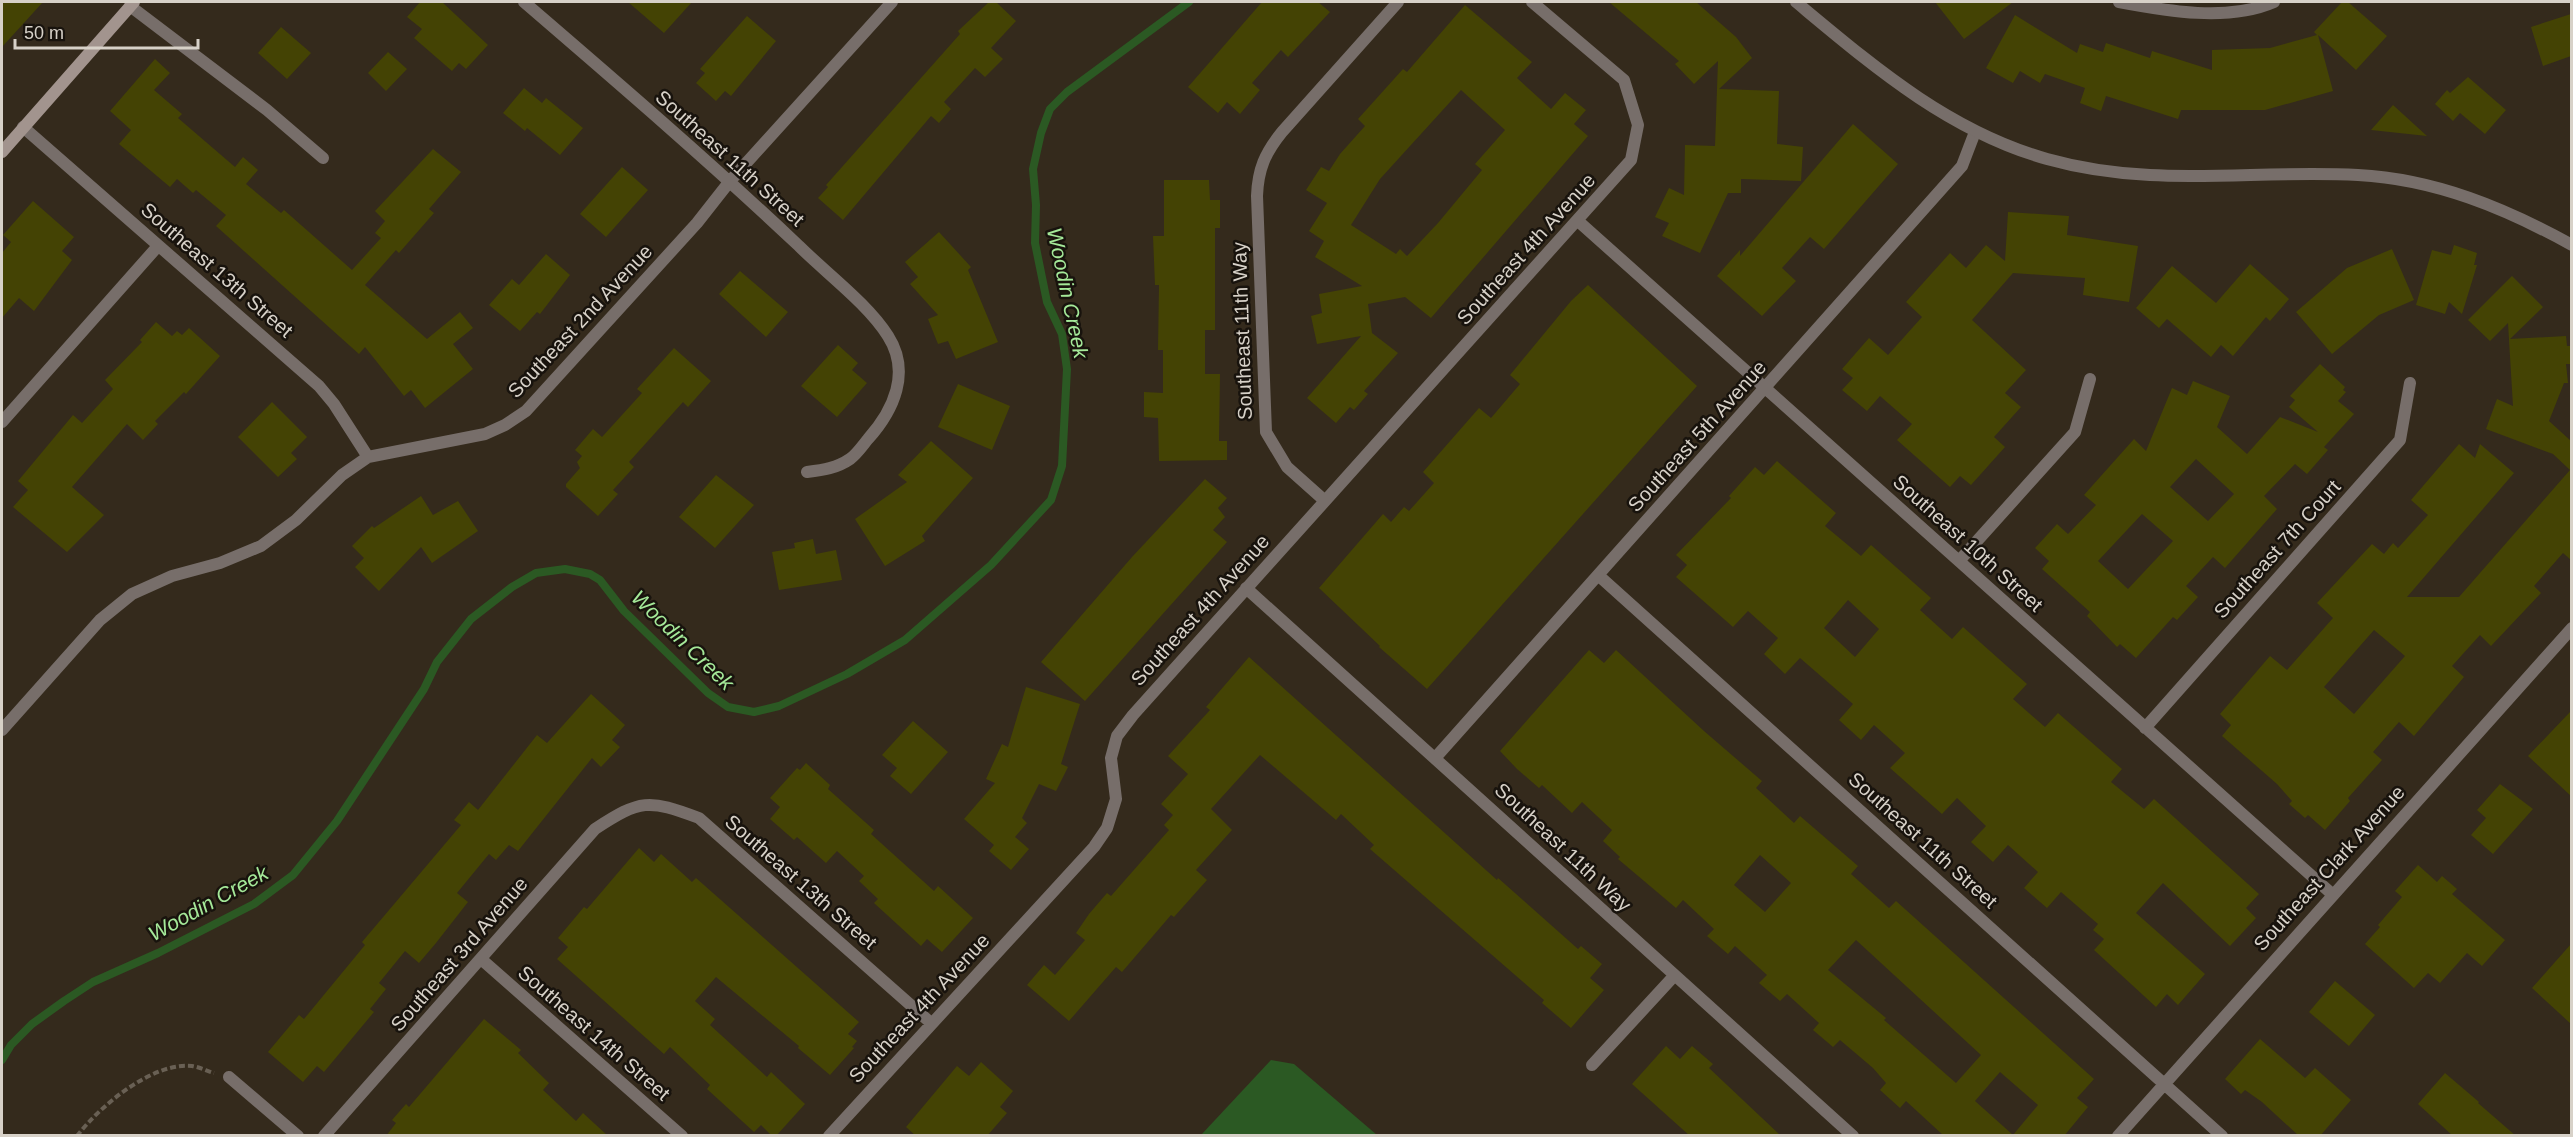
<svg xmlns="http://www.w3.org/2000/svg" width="2573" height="1137" viewBox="0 0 2573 1137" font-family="Arial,sans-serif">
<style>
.water{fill:#2b5923}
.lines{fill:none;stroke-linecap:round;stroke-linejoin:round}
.stream{stroke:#2b5923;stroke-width:8}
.building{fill:#444304;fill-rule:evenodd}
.path{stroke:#696054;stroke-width:4;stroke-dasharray:6 3;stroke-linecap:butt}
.service{stroke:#776e6a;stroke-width:12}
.minor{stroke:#776e6a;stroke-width:12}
.tertiary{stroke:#776e6a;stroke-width:12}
.secondary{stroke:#a2948e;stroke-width:12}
.labels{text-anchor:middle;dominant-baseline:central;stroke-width:5;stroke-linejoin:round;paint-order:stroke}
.street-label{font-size:20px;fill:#d7d1c8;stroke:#18130d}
.water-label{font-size:21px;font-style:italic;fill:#a5e999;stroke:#18130d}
</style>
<rect width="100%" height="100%" fill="#342a1c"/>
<path class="water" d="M 1271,1060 L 1294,1064 L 1377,1135 L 1201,1135 Z"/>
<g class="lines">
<path class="stream" d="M 2,1060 L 11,1045 L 32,1024 L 64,1001 L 93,982 L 158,953 L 254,904 L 293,875 L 337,821 L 424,689 L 437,662 L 471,619 L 512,587 L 536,573 L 565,569 L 590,574 L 600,580 L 624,611 L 708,693 L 728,707 L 754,712 L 779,706 L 847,674 L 905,640 L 991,565 L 1051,500 L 1062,466 L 1067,369 L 1062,334 L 1047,302 L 1035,243 L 1036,205 L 1033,169 L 1041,133 L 1050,109 L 1067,92 L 1189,2"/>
</g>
<path class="building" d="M 2,2 L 43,2 L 2,47 Z
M 420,2 L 442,2 L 488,45 L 466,69 L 459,63 L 452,71 L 414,38 L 422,29 L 407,17 Z
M 628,2 L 692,2 L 664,33 Z
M 989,2 L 996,2 L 1016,21 L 991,48 L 1003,59 L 985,77 L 975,68 L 944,102 L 951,109 L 939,123 L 931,116 L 843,220 L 818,198 L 828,187 L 826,185 L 960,34 L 958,31 Z
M 1262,2 L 1318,2 L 1330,12 L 1288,57 L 1281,50 L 1252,83 L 1260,90 L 1240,114 L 1227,102 L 1218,113 L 1188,87 Z
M 1609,2 L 1696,2 L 1736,37 L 1752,58 L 1719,89 L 1779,91 L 1777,144 L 1803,147 L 1801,181 L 1741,179 L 1741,193 L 1728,193 L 1700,253 L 1662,236 L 1669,223 L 1655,217 L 1669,188 L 1684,195 L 1685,145 L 1715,146 L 1718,61 L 1694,84 L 1675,64 L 1679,61 Z
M 1935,2 L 2013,2 L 1964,39 Z
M 2342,2 L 2348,2 L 2387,36 L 2356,70 L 2318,35 L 2333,91 L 2265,110 L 2181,110 L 2178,119 L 2106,96 L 2101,111 L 2080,103 L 2085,88 L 2045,74 L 2040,83 L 2020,71 L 2013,83 L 1986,68 L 2015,15 L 2077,53 L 2080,44 L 2103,52 L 2106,43 L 2150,58 L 2152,51 L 2212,70 L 2212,50 L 2270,48 L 2317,35 L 2314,32 Z
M 1465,5 L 1532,62 L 1517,78 L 1551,109 L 1565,93 L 1586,110 L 1574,124 L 1588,136 L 1431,318 L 1405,297 L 1368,304 L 1372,333 L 1398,353 L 1364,391 L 1368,394 L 1354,410 L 1350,407 L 1336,423 L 1307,398 L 1361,336 L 1317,344 L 1311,316 L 1322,313 L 1319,294 L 1362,286 L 1315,257 L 1324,241 L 1309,231 L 1327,203 L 1306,190 L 1321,167 L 1329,171 L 1340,154 L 1365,126 L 1358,119 L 1403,69 L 1407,72 ZM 1461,90 L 1505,130 L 1475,164 L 1482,170 L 1438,223 L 1407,256 L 1400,249 L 1396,254 L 1351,225 L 1380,179 Z
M 2571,14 L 2571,56 L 2543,66 L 2531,27 Z
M 747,16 L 776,41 L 731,96 L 725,91 L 716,101 L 696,83 L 705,73 L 700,69 Z
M 281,27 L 311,53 L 287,79 L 258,53 Z
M 388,52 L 407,69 L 386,91 L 368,73 Z
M 155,59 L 170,73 L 154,90 L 182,114 L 178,118 L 235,167 L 243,157 L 258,170 L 246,184 L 281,213 L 284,210 L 352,270 L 381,238 L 375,233 L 385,221 L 375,211 L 433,149 L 461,172 L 429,209 L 434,213 L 399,253 L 396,250 L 365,285 L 427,339 L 460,312 L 473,328 L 453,344 L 473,369 L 425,408 L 411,390 L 404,396 L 365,347 L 359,354 L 216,226 L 226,215 L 196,190 L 193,193 L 177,179 L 170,187 L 119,144 L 131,130 L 110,111 Z
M 2468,77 L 2506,110 L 2485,134 L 2460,113 L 2453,121 L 2435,104 L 2447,90 L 2450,93 Z
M 524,88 L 542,103 L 546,98 L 583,128 L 560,155 L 527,128 L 525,131 L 503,113 Z
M 2393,105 L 2427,136 L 2371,130 Z
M 1853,124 L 1898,164 L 1824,249 L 1810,237 L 1782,268 L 1796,281 L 1762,316 L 1717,276 L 1740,250 L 1740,256 Z
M 622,167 L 648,190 L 606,237 L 580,214 Z
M 1164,180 L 1209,180 L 1210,200 L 1220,200 L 1220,228 L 1215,228 L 1215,330 L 1205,330 L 1205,374 L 1220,374 L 1219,441 L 1227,441 L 1227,460 L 1159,461 L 1158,418 L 1144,417 L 1144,392 L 1163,393 L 1163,350 L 1158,350 L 1159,285 L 1155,285 L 1153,236 L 1164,236 Z
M 33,201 L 74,237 L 62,251 L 72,260 L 34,311 L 19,298 L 2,318 L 2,253 L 11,242 L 3,235 Z
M 2008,212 L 2069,216 L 2067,235 L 2138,246 L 2129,302 L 2083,295 L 2085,278 L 2013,273 L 1972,320 L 2026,370 L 2005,393 L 2021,407 L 1994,437 L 2005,447 L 1971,485 L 1960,476 L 1950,487 L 1897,440 L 1912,424 L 1880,396 L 1867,411 L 1842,390 L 1853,378 L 1842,369 L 1869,338 L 1888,355 L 1922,317 L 1906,302 L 1950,253 L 1966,268 L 1986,245 L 2005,261 Z
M 939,232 L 971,267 L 968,270 L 998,342 L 956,359 L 948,341 L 938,344 L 928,319 L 938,315 L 910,284 L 918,277 L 905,262 Z
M 2454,245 L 2477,253 L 2474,265 L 2477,265 L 2462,314 L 2449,302 L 2445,314 L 2416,305 L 2432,250 L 2451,255 Z
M 2392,249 L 2414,300 L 2379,315 L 2332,354 L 2296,312 L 2347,268 Z
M 546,254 L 570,275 L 540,314 L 537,312 L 520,331 L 489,305 L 512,279 L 519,285 Z
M 2250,264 L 2289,299 L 2270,321 L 2266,317 L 2233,356 L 2221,345 L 2211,357 L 2167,319 L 2159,328 L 2136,308 L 2172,266 L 2216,303 Z
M 740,271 L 788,312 L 766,337 L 719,294 Z
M 2512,276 L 2543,307 L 2510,339 L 2566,336 L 2567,346 L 2571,346 L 2571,364 L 2566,364 L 2568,383 L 2564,383 L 2549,421 L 2571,441 L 2571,560 L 2563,553 L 2534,586 L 2541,593 L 2491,646 L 2480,635 L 2452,666 L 2464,677 L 2414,736 L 2399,722 L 2373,752 L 2382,760 L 2348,798 L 2350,801 L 2325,830 L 2308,815 L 2305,818 L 2289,804 L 2292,801 L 2277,784 L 2222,736 L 2231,725 L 2220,714 L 2270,656 L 2287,670 L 2333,618 L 2317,603 L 2372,544 L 2384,554 L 2393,543 L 2398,548 L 2428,515 L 2411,500 L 2459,444 L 2475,458 L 2480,444 L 2514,473 L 2407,597 L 2459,597 L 2570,470 L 2553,454 L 2486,429 L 2497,399 L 2513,406 L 2508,323 L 2490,341 L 2468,320 ZM 2374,630 L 2405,656 L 2354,714 L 2324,687 Z
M 1588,285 L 1697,386 L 1427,689 L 1379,647 L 1380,646 L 1319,588 L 1383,514 L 1391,522 L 1404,507 L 1409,511 L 1434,483 L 1423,472 L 1479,408 L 1491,418 L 1520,384 L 1510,375 L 1571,301 Z
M 156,322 L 172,336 L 177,331 L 182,335 L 189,328 L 220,356 L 186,394 L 184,392 L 155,421 L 158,424 L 143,440 L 127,424 L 72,487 L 104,515 L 67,552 L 13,507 L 28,490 L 18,481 L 73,415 L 82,423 L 113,389 L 105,380 L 142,342 L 140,340 Z
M 838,345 L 858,363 L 852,370 L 867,383 L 837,417 L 801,386 Z
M 674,348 L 711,381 L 688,407 L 683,402 L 629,462 L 634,467 L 613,490 L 618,494 L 598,516 L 566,487 L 566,484 L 580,468 L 577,462 L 582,456 L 575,450 L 593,429 L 602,437 L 642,393 L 637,389 Z
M 2320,364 L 2345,387 L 2343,390 L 2346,392 L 2338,401 L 2354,414 L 2324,447 L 2328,450 L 2307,474 L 2295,464 L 2264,496 L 2277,509 L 2225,568 L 2213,557 L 2186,586 L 2198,597 L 2177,620 L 2173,617 L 2136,658 L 2120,644 L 2117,647 L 2087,616 L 2090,612 L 2042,569 L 2049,561 L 2035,548 L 2057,524 L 2068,534 L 2096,505 L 2084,495 L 2134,439 L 2146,451 L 2172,388 L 2187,395 L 2193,381 L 2230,396 L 2217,427 L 2247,454 L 2280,417 L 2318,432 L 2289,407 L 2295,400 L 2290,396 ZM 2196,459 L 2234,494 L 2208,521 L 2170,487 ZM 2142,514 L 2173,541 L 2128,589 L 2098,561 Z
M 958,384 L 1010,406 L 992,450 L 938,427 Z
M 272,402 L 307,437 L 291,453 L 297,459 L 278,477 L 238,437 Z
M 931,441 L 973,478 L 922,536 L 925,541 L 885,566 L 855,519 L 907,482 L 898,475 Z
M 1777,461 L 1836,513 L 1825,526 L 1861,556 L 1871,545 L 1931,598 L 1920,610 L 1952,639 L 1963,627 L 2027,684 L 2013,699 L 2045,727 L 2058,713 L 2122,769 L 2111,782 L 2144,809 L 2154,799 L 2259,894 L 2246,908 L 2256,918 L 2230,946 L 2163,883 L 2136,913 L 2205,974 L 2178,1005 L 2167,994 L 2156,1007 L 2094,950 L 2104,939 L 2093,930 L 2098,924 L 2061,892 L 2047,908 L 2024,888 L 2038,872 L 2008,845 L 1993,862 L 1971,842 L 1986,826 L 1957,798 L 1942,814 L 1890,768 L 1905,753 L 1874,725 L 1861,740 L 1839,720 L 1853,704 L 1800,658 L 1785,674 L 1764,654 L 1778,638 L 1748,611 L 1733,627 L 1676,577 L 1687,565 L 1676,555 L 1731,498 L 1729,496 L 1755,467 L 1764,475 ZM 1848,600 L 1879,629 L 1855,657 L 1824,628 Z
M 716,475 L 754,505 L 715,548 L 679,517 Z
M 1205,479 L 1227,498 L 1218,508 L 1225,517 L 1213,530 L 1227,542 L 1085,701 L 1041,662 L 1132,557 Z
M 421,496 L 433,515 L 458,501 L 478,531 L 432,563 L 421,547 L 379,591 L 355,567 L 364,558 L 352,546 L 372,526 L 374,528 Z
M 813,539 L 816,554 L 836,550 L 842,580 L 779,590 L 772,552 L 795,548 L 794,543 Z
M 1589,650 L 1604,663 L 1616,650 L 1704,731 L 1762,781 L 1756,788 L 1794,823 L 1800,816 L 1858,866 L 1851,874 L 1889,908 L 1896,901 L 2094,1079 L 2077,1098 L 2088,1107 L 2064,1136 L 1944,1136 L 1906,1101 L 1900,1108 L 1880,1090 L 1886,1083 L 1873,1068 L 1840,1040 L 1833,1047 L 1813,1030 L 1819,1023 L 1787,994 L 1780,1001 L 1759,983 L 1767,975 L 1735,946 L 1728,954 L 1707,936 L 1714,929 L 1683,900 L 1676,908 L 1618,859 L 1620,857 L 1603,841 L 1612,830 L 1582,802 L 1572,813 L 1542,785 L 1539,788 L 1517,769 L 1500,751 ZM 1760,855 L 1791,883 L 1765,912 L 1734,885 ZM 1856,940 L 1981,1055 L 1956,1083 L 1884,1020 L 1886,1018 L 1828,970 ZM 2000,1072 L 2038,1105 L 2013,1135 L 1975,1101 Z
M 1249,657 L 1497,880 L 1498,878 L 1578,949 L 1581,946 L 1602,964 L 1590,978 L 1604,990 L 1571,1028 L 1542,1003 L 1544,1000 L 1370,849 L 1374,845 L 1341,814 L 1336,820 L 1260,755 L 1211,809 L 1232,830 L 1196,870 L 1207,880 L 1174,917 L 1171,915 L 1122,972 L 1116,967 L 1069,1021 L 1027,985 L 1044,965 L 1055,975 L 1085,940 L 1076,933 L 1089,914 L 1107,893 L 1111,896 L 1169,830 L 1164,825 L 1173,815 L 1161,804 L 1188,774 L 1168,756 L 1210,710 L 1206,707 Z
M 1026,687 L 1080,704 L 1061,764 L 1068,767 L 1056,791 L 1039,784 L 1022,818 L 1027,823 L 1015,837 L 1029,849 L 1011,870 L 989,851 L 994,845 L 964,819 L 995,783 L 986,779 L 1002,744 L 1008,747 Z
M 591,694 L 625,725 L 612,740 L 620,747 L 601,767 L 592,758 L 518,851 L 509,845 L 496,860 L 489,854 L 457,893 L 468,902 L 436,943 L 419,963 L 405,951 L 379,983 L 386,989 L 370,1009 L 374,1012 L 324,1072 L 317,1066 L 303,1082 L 268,1052 L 299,1015 L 304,1019 L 365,945 L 362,942 L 461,825 L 454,820 L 469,802 L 478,810 L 537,735 L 547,743 Z
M 2571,711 L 2571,796 L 2528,756 Z
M 913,721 L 948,752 L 911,794 L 890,776 L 897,768 L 882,755 Z
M 806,763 L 830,785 L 828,789 L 874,830 L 871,834 L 934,891 L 938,886 L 973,918 L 942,952 L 927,939 L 921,946 L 874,903 L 878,899 L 859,881 L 864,876 L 837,851 L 826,863 L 797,837 L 794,840 L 770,819 L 780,807 L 770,798 L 797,768 L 800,770 Z
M 2500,784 L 2533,809 L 2493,854 L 2471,835 L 2486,818 L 2477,810 Z
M 639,848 L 654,862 L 661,854 L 692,882 L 696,878 L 859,1022 L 848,1034 L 857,1041 L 852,1047 L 854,1048 L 830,1075 L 798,1048 L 799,1046 L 716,977 L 695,1001 L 715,1019 L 710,1025 L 767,1077 L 771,1072 L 805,1104 L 776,1136 L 772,1136 L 761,1125 L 754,1132 L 707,1089 L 710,1085 L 670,1047 L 664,1054 L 557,959 L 568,947 L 558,938 L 584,907 L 587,909 Z
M 2418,865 L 2437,882 L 2442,876 L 2457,889 L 2452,894 L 2505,940 L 2482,966 L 2467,953 L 2440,983 L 2428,973 L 2414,988 L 2365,944 L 2380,927 L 2378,925 L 2402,897 L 2395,891 Z
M 2571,944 L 2571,1024 L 2532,988 Z
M 2335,981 L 2375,1015 L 2349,1046 L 2309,1012 Z
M 484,1019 L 521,1050 L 518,1053 L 549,1083 L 543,1090 L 576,1121 L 583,1113 L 608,1136 L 386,1136 L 396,1123 L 392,1120 L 406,1104 L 409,1107 Z
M 2260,1039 L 2305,1078 L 2315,1068 L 2351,1100 L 2320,1136 L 2299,1136 L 2262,1102 L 2245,1090 L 2241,1094 L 2225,1079 Z
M 1666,1046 L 1680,1059 L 1692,1046 L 1713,1064 L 1709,1068 L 1781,1136 L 1690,1136 L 1632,1084 Z
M 981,1062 L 1013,1091 L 1000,1107 L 1007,1113 L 987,1136 L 916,1136 L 906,1127 L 957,1066 L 969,1076 Z
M 2445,1073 L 2479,1102 L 2478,1103 L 2516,1136 L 2453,1136 L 2418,1104 Z"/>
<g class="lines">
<path class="path" d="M 77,1136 C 100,1106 152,1062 192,1066 C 199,1067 207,1071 214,1073"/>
<path class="service" d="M 130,6 L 267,110 L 323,158"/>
<path class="minor" d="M 524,2 C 617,82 710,162 799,246 C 826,273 868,304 888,336 C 911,372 894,410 868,439 C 863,445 857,454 850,459 C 837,468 823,470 807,472
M 2119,2 C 2167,11 2228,22 2274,2
M 23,127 L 319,386 L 334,404 L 368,457
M 1578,221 L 2332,894
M 2,422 L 158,246
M 1324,500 L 1287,467 L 1266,432 L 1257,196 C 1258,169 1265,153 1282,132 L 1398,2
M 1959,561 L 2075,432 L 2090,379
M 1598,575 L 2222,1136
M 1246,588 L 1853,1136
M 2145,728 L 2400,440 L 2410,383
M 2,730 L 100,620 L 132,594 L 172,576 L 220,563 L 261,546 L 296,520 L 342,475 L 368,457 L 485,434 L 505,425 L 526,411 L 697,223 L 730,181 L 892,2
M 1436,757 L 1962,166 L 1975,132
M 481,959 L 682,1136
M 1592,1065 L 1674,976
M 229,1077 L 298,1136
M 324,1136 L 595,829 C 641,799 648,799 699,818 L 931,1023
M 829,1136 L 1094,847 L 1107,828 L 1116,799 L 1111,758 L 1117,736 L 1133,715 L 1631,160 L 1638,125 L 1624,80 L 1532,2
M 2118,1136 L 2572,628"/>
<path class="tertiary" d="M 1796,2 C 1873,66 1948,131 2047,159 C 2154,189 2251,169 2358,175 C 2435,179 2505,208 2572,245"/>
<path class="secondary" d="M 2,152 L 134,2"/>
</g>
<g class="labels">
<g class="street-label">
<text transform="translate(730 158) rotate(42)">Southeast 11th Street</text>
<text transform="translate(1526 249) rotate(-48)">Southeast 4th Avenue</text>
<text transform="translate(217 270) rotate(41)">Southeast 13th Street</text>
<text transform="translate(580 321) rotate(-47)">Southeast 2nd Avenue</text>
<text transform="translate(1242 331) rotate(-92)">Southeast 11th Way</text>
<text transform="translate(1697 436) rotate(-48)">Southeast 5th Avenue</text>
<text transform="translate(1968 543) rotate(42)">Southeast 10th Street</text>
<text transform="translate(2277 549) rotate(-48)">Southeast 7th Court</text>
<text transform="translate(1200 610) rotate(-48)">Southeast 4th Avenue</text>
<text transform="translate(1923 840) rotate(42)">Southeast 11th Street</text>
<text transform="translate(1563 847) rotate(43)">Southeast 11th Way</text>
<text transform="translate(2329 868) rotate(-48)">Southeast Clark Avenue</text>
<text transform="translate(801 882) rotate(41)">Southeast 13th Street</text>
<text transform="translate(459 954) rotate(-49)">Southeast 3rd Avenue</text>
<text transform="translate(919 1008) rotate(-47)">Southeast 4th Avenue</text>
<text transform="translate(594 1033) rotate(41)">Southeast 14th Street</text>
</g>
<g class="water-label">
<text transform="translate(1068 293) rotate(78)">Woodin Creek</text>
<text transform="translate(683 640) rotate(44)">Woodin Creek</text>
<text transform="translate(208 903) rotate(-29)">Woodin Creek</text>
</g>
</g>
<rect width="2573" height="1137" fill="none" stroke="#d7d1c8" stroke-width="6"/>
<path d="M15 39v9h183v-9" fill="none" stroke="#d7d1c8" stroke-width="3"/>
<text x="24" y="39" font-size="18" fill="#d7d1c8" stroke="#18130d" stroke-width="4.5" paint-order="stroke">50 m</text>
</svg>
